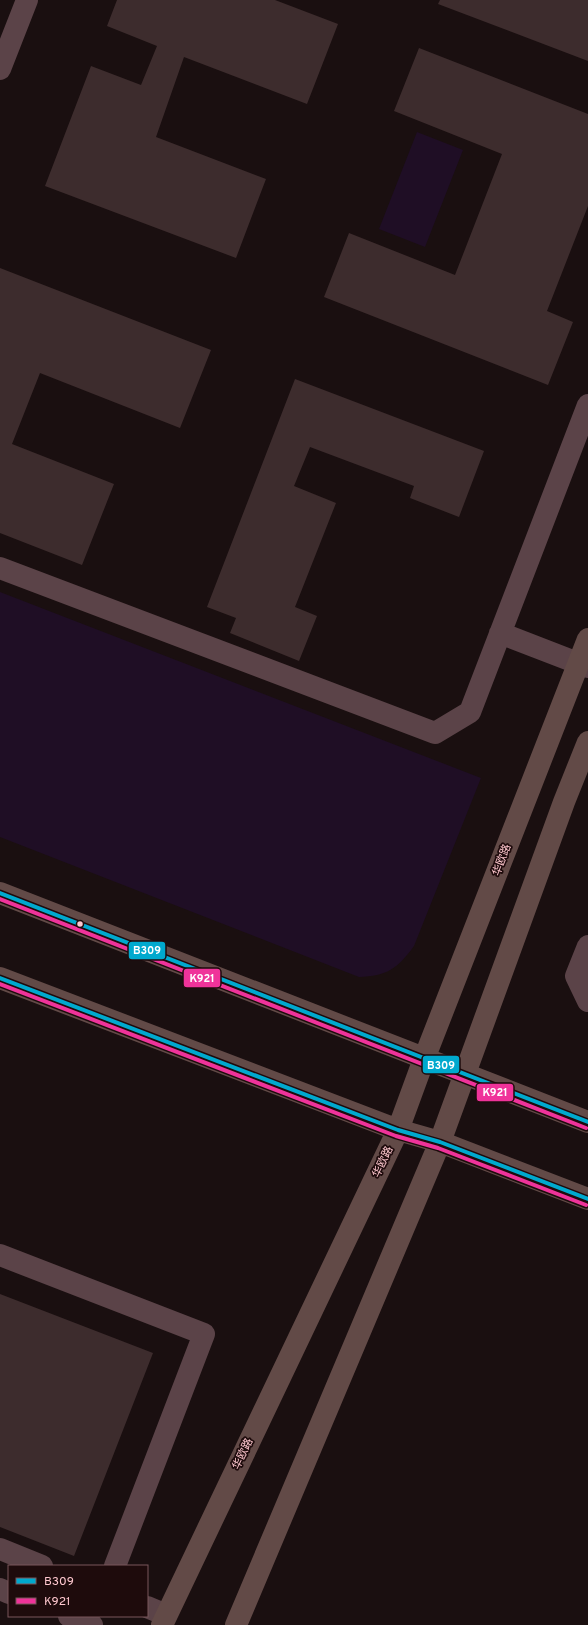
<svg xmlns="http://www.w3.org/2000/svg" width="588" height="1625" viewBox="0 0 588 1625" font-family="Overpass,'Noto Sans SC',sans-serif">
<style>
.green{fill:#1f0e25}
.building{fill:#3d2c2d}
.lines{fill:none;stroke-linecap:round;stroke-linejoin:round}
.minor{stroke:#5b4348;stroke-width:22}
.major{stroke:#624a47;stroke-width:22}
.bus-1-casing{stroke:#1e0b0c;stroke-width:7}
.bus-2-casing{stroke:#1e0b0c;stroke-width:7}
.bus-1{stroke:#00a9ce;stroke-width:4}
.bus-2{stroke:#ef339a;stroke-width:4}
.bus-dot{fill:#ffc8cf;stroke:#1e0b0c;stroke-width:1.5}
.labels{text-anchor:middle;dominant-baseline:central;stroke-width:3.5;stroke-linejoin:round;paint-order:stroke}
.street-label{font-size:11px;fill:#ffc8cf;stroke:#1e0b0c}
.line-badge{stroke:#1e0b0c;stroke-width:1.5}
.badge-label{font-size:11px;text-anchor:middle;font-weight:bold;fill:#fff}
</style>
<rect width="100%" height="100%" fill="#1a0f10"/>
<path class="green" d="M 417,132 L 463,150 L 425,247 L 379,229 Z
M 0,592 L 481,778 L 414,946 C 397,969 387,976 359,977 L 0,837 Z"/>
<path class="building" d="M 117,0 L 275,0 L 338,24 L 307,104 L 184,57 L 156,137 L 266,179 L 236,258 L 45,186 L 91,66 L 141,85 L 157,46 L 107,26 Z
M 440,0 L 588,0 L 588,61 L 438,4 Z
M 419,48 L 588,114 L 588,206 L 547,311 L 573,322 L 548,385 L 324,297 L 349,233 L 455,275 L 502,154 L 394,111 Z
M 0,268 L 211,350 L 180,428 L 40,373 L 12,444 L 114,484 L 82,565 L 0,533 Z
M 295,379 L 484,451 L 459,517 L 410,498 L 414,486 L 310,447 L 294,486 L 336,503 L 295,607 L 317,616 L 299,661 L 230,633 L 236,618 L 207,607 Z
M 0,1294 L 153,1353 L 74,1556 L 0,1527 Z"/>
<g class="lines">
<path class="minor" d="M 0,69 L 27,0
M 0,568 L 435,733 L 470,712 L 588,405
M 500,633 L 588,667
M 588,946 L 576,976 L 588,1001
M 0,1255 L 204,1334 L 115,1566
M 0,1549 L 42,1566
M 0,1589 L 9,1593
M 147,1607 L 166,1615
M 69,1616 L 92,1625"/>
<path class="major" d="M 0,893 L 588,1122
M 0,978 L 398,1130 L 440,1142 L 588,1199
M 162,1625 L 398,1130 L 424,1059 L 588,639
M 236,1625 L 440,1142 L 564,802 L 588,742"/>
<defs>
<path id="bus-1" d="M 0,893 L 588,1122
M 0,978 L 398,1130 L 440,1142 L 588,1199"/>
<path id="bus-2" d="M 0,899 L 586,1128
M 0,984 L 396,1136 L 438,1148 L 586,1205"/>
</defs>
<use href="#bus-1" class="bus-1-casing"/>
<use href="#bus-2" class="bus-2-casing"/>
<use href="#bus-1" class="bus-1"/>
<use href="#bus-2" class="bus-2"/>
</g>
<circle class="bus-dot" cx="80" cy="924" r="3.5"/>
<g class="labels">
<g class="street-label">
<text transform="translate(502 860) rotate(-69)">华欧路</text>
<text transform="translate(383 1162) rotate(-64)">华欧路</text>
<text transform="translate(243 1454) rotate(-64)">华欧路</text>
</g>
</g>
<g class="line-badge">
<rect x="128" y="941" width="38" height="19" rx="4" fill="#00a9ce"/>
<rect x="183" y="968" width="38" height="20" rx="4" fill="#ef339a"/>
<rect x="422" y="1055" width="38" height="19" rx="4" fill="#00a9ce"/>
<rect x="476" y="1083" width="38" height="19" rx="4" fill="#ef339a"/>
</g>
<g class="badge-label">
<text x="147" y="954">B309</text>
<text x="202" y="982">K921</text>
<text x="441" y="1069">B309</text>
<text x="495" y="1096">K921</text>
</g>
<rect x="8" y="1565" width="140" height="52" fill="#1e0b0c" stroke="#78575a"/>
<rect x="16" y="1578" width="20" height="6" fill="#00a9ce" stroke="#78575a"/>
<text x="44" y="1585" font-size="12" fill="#ffc8cf">B309</text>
<rect x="16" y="1598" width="20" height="6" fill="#ef339a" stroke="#78575a"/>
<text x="44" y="1605" font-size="12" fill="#ffc8cf">K921</text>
</svg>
